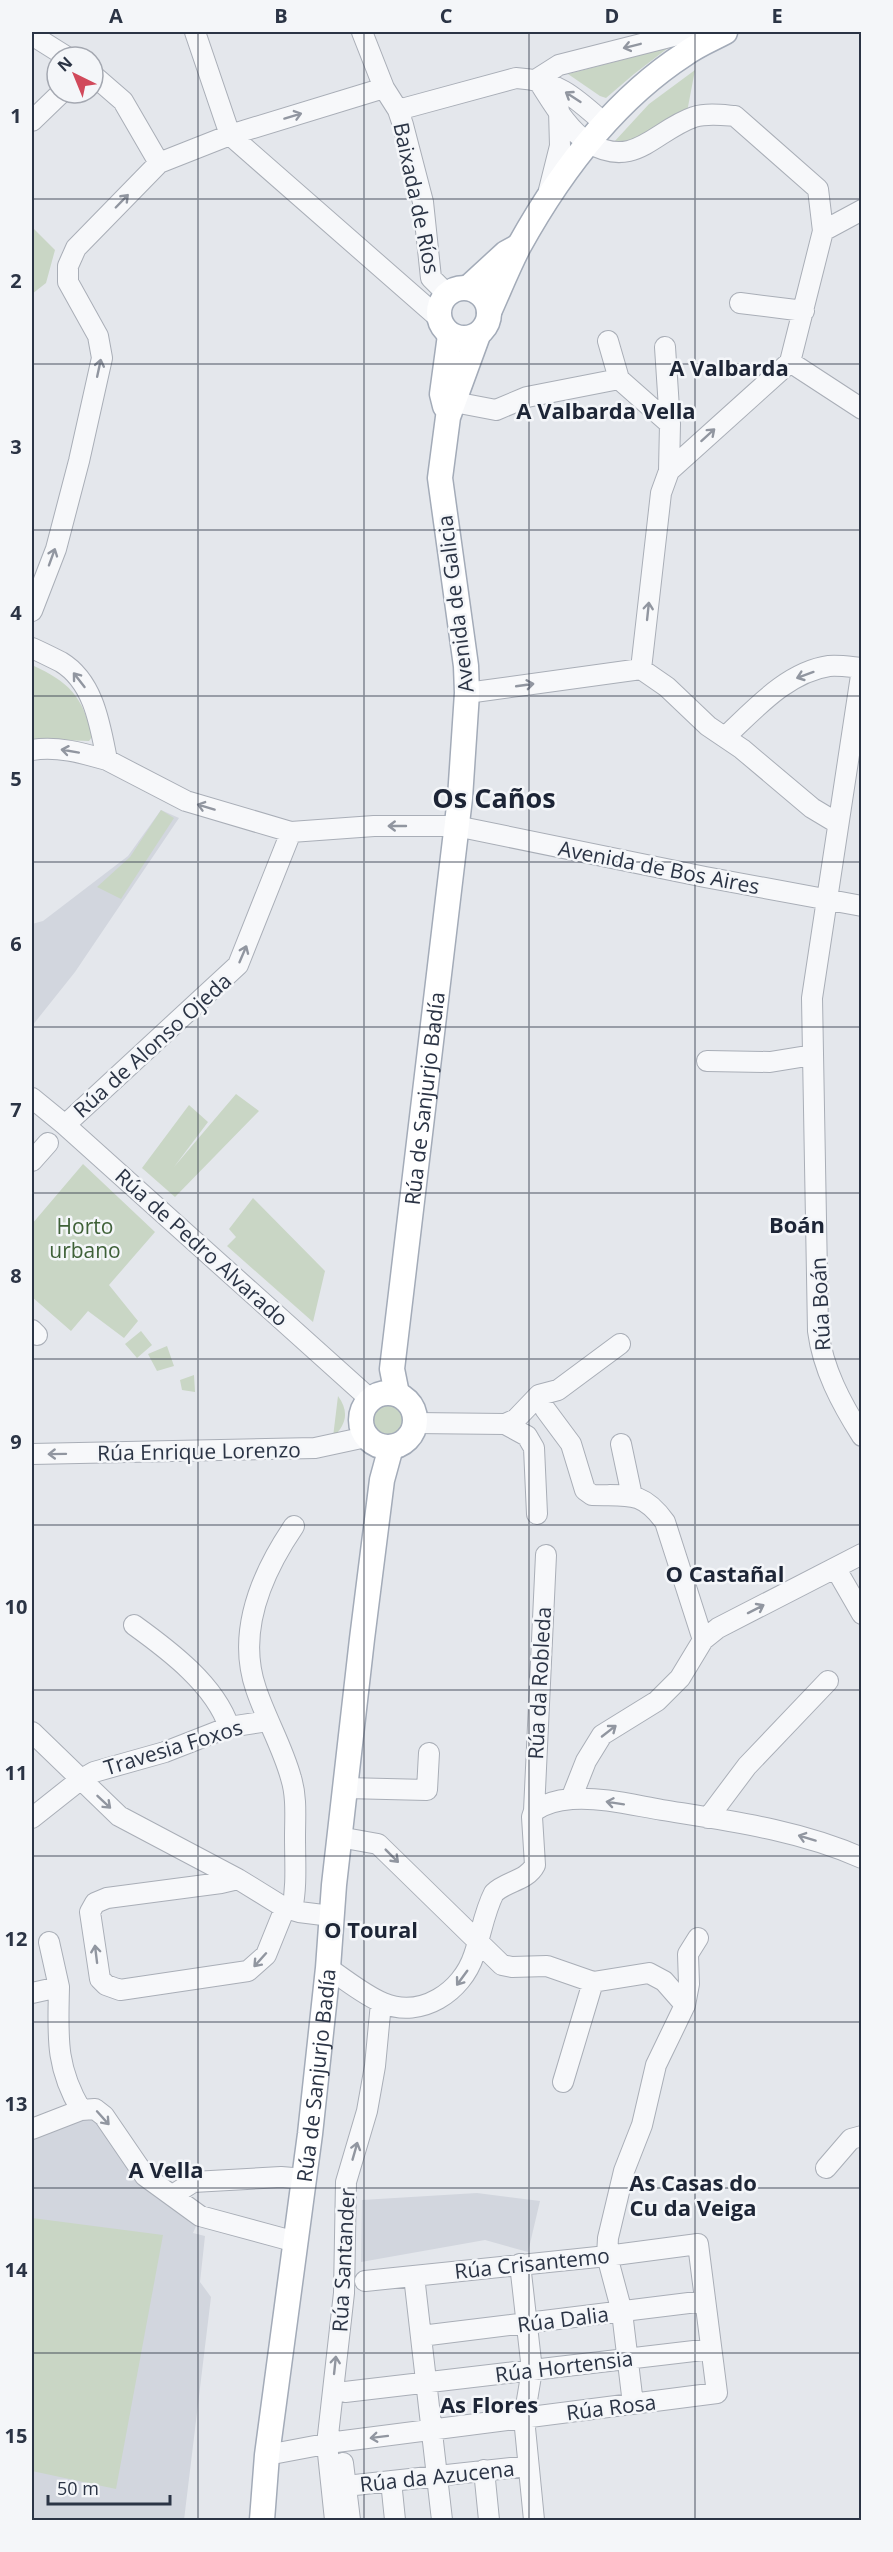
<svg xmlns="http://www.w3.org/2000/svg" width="893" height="2552" viewBox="0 0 893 2552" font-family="'Open Sans',sans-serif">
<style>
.built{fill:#d2d6de}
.green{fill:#c9d6c5}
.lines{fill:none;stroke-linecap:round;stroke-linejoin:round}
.minor-casing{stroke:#a9aeb7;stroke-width:22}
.major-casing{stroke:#a3abb8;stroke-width:27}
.minor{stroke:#f7f8fa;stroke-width:20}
.major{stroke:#fff;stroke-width:24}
.oneway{stroke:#9196a0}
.grid{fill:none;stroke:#2b3445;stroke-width:1.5;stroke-opacity:0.55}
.labels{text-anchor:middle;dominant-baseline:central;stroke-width:5;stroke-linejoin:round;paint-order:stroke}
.street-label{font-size:21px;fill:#2b3445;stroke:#f4f6f9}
.park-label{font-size:21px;fill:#3f6138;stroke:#f4f6f9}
.neighbourhood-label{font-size:22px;font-weight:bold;fill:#1d2536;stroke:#f4f6f9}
.district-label{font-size:27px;font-weight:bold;fill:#1d2536;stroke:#f4f6f9}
.neatline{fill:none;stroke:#2b3445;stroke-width:2}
.grid-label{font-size:20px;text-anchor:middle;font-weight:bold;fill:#2b3445}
</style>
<rect width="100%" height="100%" fill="#e4e7ec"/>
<path class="built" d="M 161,810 L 179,818 L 75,972 L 32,1026 L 32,924 L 43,921 L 128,856 Z
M 95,2118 L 198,2222 L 193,2233 L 205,2236 L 200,2282 L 211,2297 L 184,2520 L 32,2520 L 32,2139 L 78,2120 Z
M 477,2193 L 540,2201 L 528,2252 L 485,2240 L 361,2262 L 362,2200 Z"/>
<path class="green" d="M 668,48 L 634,74 L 606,98 L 600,96 L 568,74 Z
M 695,70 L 687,112 L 627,146 L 614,142 L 649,104 Z
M 32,227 L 55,250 L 46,283 L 32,294 Z
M 32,665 C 69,682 83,696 92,737 L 89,741 L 32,739 Z
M 161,810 L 174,818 L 121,899 L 97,887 L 130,857 Z
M 236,1094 L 259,1111 L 175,1197 L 142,1168 L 189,1105 L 208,1122 L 174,1167 Z
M 83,1164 L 155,1232 L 109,1285 L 138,1321 L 124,1338 L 88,1311 L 71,1331 L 32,1297 L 32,1224 Z
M 253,1198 L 325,1271 L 313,1322 L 227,1246 L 236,1237 L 229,1229 Z
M 141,1331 L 152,1345 L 137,1358 L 125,1344 Z
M 167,1346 L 174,1366 L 157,1371 L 148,1354 Z
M 194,1375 L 195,1392 L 182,1390 L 180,1380 Z
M 338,1396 C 349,1411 347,1424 333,1437 Z
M372 1420a16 16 0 1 1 32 0a16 16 0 1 1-32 0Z
M 32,2218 L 163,2235 L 116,2489 L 32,2471 Z"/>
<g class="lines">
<defs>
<path id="minor" d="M 195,32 L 230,135 L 440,319
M 362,32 L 384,88 L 398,110 L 403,125 L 423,202 L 431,278 L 448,295
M 32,35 L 67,57
M 93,75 L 123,101 L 159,163
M 537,79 C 551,100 567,130 589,143 C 635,170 655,130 694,117 C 707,113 722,115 735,116 L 818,189 L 823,231 L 790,362 L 669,471 L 661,493 L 641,669
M 537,79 L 559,65 L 689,32
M 398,110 L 516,78 C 557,80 575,97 604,123
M 32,121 L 61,93
M 549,190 L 560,146 L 559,110
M 823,231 L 862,210
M 740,303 L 804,311
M 608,341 L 619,379
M 665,347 L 670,424
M 790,362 L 862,409
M 454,402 L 496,410 L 527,397 L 619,379 L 670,424 L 669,471
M 32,611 L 56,549 L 79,461 L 102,358 L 98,336 L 68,282 L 68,266 L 76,248 L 159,163 L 230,135 L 384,88
M 32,648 C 41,652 51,657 61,662 C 94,682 100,725 107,760 L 186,801 L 291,832 L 374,826 L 456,826 L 705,877 L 862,906
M 862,669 L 812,998 L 818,1331 C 823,1369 841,1403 862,1436
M 467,693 L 641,669 L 667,687 L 708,726 L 742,749 L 812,808 L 837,823
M 725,737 C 754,710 787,672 829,666 C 839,665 851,667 862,668
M 32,750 C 58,746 82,753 107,760
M 707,1061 L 770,1062 L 813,1055
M 32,1098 L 65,1125 L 370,1399
M 65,1125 L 238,965 L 291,832
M 32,1161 L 48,1143
M 32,1330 L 37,1335
M 545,1409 L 571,1444 L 585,1490 L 592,1495 C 628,1496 642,1490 665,1522 L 703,1640
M 415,1423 L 505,1424 L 516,1419 L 539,1395 L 558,1390 L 620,1344
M 505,1424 L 527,1436 L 534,1448 L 537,1514
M 621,1444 L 632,1496
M 32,1454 L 315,1448 L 366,1437
M 836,1569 L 862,1614
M 134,1625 C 170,1651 215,1685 229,1727
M 32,1732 L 119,1816 L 238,1879 L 285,1908 L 299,1912 L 331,1916
M 346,1788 L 427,1790 L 429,1753
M 571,1799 L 586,1761 L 602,1735 L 657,1701 L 680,1678 L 703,1640 L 718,1628 L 862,1554
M 534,1811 L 546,1555
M 32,1818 L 80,1780 L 94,1772 L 165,1752 L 229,1727 L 268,1721
M 708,1818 L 747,1766 L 828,1681
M 339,1837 L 378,1844 L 502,1965 L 512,1967 L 547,1966 L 593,1982 L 649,1973 L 664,1981 L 685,2005
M 238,1879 L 221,1883 L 107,1898 L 95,1903 L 90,1912 L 100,1979 L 106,1985 L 120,1990 L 248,1971 L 266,1955 L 285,1908
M 292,1910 C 297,1886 295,1863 295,1837 C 295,1818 297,1797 291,1778 C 283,1748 266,1719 256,1689 C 236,1631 262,1573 294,1526
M 49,1942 L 59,1987
M 328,1968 C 346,1980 364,1995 383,2003 C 421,2019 462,1992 474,1955 C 481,1935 484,1912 494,1893 C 506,1881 527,1881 535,1865 L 532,1817 L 534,1811 C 545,1803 558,1800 572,1799 C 602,1797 633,1805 662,1810 C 730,1821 799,1830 862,1858
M 32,1993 L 59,1987 C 58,2036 55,2066 81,2110
M 563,2082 L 593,1982
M 32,2129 L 81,2110 L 95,2109 L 104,2116 L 145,2176 L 200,2216 L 296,2242
M 826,2168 L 851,2139 L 862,2136
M 173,2195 L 193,2182 L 281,2177 L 305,2179
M 520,2264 L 532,2370 L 524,2418 L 534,2520
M 414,2276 L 442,2520
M 421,2336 L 705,2301
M 345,2392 L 711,2349
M 633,2404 L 622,2312 L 607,2256 L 608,2238 L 624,2171 L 642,2125 L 656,2065 L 685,2005 L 689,1984 L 688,1954 L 698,1938
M 267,2455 L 336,2442 L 717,2393 L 698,2244 L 607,2256 L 365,2281
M 343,2463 L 350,2520
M 484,2470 L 489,2520
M 391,2481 L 395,2520
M 346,2486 L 528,2466
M 335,2520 L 327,2444 L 344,2293 L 346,2182 L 367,2111 L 375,2066 L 381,2003"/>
<g id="major">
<path d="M 469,287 L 506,253 L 517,247"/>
<circle cx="464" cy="313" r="25"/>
<path d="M 489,312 C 499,290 508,267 519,246 C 560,172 614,100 685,54 C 697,45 712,39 725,32"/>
<path d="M 445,406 L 442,394 L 450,335"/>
<circle cx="388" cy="1420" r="27"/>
<path id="s1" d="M 397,1394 L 392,1369 L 460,798 L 467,693 L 466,666 L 440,478 L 448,417 L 478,335"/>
<path id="s2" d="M 262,2520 L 267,2455 L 310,2134 L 328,1968 L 334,1885 L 362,1639 L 382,1480 L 391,1447"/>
</g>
</defs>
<use href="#minor" class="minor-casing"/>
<use href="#major" class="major-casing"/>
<use href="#minor" class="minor"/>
<use href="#major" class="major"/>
</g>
<defs><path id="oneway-shaft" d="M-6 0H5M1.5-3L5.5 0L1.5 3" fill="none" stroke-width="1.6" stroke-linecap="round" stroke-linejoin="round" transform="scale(1.5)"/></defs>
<g class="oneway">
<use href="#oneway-shaft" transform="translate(632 46) rotate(166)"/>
<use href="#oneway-shaft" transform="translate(573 97) rotate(-147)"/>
<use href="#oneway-shaft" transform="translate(293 116) rotate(-17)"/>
<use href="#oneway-shaft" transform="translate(122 201) rotate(-46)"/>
<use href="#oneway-shaft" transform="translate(99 368) rotate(-78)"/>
<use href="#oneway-shaft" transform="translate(708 435) rotate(-42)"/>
<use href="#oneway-shaft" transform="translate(52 557) rotate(-70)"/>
<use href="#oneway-shaft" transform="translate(648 611) rotate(-84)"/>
<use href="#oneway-shaft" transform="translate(805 675) rotate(160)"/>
<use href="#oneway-shaft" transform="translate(79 680) rotate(-128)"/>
<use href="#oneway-shaft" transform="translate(525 685) rotate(-8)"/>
<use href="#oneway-shaft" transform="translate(70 751) rotate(-170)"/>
<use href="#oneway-shaft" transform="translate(206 807) rotate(-163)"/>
<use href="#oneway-shaft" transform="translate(397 826) rotate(-180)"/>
<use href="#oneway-shaft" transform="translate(243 954) rotate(-67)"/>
<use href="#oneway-shaft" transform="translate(57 1454) rotate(179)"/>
<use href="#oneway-shaft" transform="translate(756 1609) rotate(-27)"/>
<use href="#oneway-shaft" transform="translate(609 1731) rotate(-38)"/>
<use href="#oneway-shaft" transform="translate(104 1802) rotate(43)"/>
<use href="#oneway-shaft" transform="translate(615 1803) rotate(-171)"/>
<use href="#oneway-shaft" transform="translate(807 1838) rotate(-163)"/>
<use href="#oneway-shaft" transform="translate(392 1856) rotate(45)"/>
<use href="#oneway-shaft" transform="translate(96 1954) rotate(-97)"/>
<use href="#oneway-shaft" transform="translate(260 1960) rotate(132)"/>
<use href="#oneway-shaft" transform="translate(462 1978) rotate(126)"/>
<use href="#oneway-shaft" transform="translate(103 2118) rotate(48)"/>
<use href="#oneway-shaft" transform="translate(355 2151) rotate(-74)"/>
<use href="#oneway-shaft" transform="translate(335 2365) rotate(-84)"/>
<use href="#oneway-shaft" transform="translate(379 2437) rotate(173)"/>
</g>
<path class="grid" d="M 198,32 L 198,2520M 364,32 L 364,2520M 529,32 L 529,2520M 695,32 L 695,2520M 32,199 L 862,199M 32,364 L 862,364M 32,530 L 862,530M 32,696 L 862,696M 32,862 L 862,862M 32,1027 L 862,1027M 32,1193 L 862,1193M 32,1359 L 862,1359M 32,1525 L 862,1525M 32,1690 L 862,1690M 32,1856 L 862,1856M 32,2022 L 862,2022M 32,2188 L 862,2188M 32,2353 L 862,2353"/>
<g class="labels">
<g class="street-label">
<text transform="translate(417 198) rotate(78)">Baixada de Ríos</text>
<text transform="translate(455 604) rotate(-97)">Avenida de Galicia</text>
<text transform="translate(659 867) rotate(11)">Avenida de Bos Aires</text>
<text transform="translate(152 1045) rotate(-42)">Rúa de Alonso Ojeda</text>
<text stroke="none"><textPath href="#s1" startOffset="298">Rúa de Sanjurjo Badía</textPath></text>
<text transform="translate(202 1247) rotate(42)">Rúa de Pedro Alvarado</text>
<text transform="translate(820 1304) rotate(-93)">Rúa Boán</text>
<text transform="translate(199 1451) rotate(-1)">Rúa Enrique Lorenzo</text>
<text transform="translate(539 1683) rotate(-87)">Rúa da Robleda</text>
<text transform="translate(173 1747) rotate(-17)">Travesia Foxos</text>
<text stroke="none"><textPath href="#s2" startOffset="448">Rúa de Sanjurjo Badía</textPath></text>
<text transform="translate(343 2260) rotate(-87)">Rúa Santander</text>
<text transform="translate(532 2263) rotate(-6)">Rúa Crisantemo</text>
<text transform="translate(563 2319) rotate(-7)">Rúa Dalia</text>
<text transform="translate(564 2366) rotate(-7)">Rúa Hortensia</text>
<text transform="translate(611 2407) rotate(-7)">Rúa Rosa</text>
<text transform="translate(437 2476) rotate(-6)">Rúa da Azucena</text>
</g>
<g class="park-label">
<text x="85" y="1226">Horto<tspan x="85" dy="24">urbano</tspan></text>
</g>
<g class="neighbourhood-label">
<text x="729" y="367">A Valbarda</text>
<text x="606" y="410">A Valbarda Vella</text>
<text x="797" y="1224">Boán</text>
<text x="725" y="1573">O Castañal</text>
<text x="371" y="1929">O Toural</text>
<text x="166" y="2169">A Vella</text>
<text x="693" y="2182">As Casas do<tspan x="693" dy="25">Cu da Veiga</tspan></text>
<text x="489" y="2404">As Flores</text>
</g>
<g class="district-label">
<text x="494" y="797">Os Caños</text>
</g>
</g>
<rect width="893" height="2552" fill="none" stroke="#f4f6f9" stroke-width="66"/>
<g transform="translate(75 75) rotate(317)"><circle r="28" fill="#f4f6f9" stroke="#a4a8b1" stroke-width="1.5"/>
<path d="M0-4.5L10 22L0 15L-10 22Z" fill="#d1495b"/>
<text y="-9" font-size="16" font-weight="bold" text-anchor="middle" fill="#2b3445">N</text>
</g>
<path d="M48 2495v9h122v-9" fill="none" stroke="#2b3445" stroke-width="3"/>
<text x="57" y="2495" font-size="18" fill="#2b3445" stroke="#f4f6f9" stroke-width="4.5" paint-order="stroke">50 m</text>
<rect x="33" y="33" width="827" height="2486" class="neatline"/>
<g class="grid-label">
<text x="116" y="23">A</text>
<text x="281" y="23">B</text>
<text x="446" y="23">C</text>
<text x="612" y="23">D</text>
<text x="777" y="23">E</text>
<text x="16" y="123">1</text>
<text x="16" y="288">2</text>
<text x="16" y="454">3</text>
<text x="16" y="620">4</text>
<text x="16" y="786">5</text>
<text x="16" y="951">6</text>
<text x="16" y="1117">7</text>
<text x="16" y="1283">8</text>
<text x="16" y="1449">9</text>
<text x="16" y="1614">10</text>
<text x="16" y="1780">11</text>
<text x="16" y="1946">12</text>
<text x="16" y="2111">13</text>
<text x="16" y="2277">14</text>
<text x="16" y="2443">15</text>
</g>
</svg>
